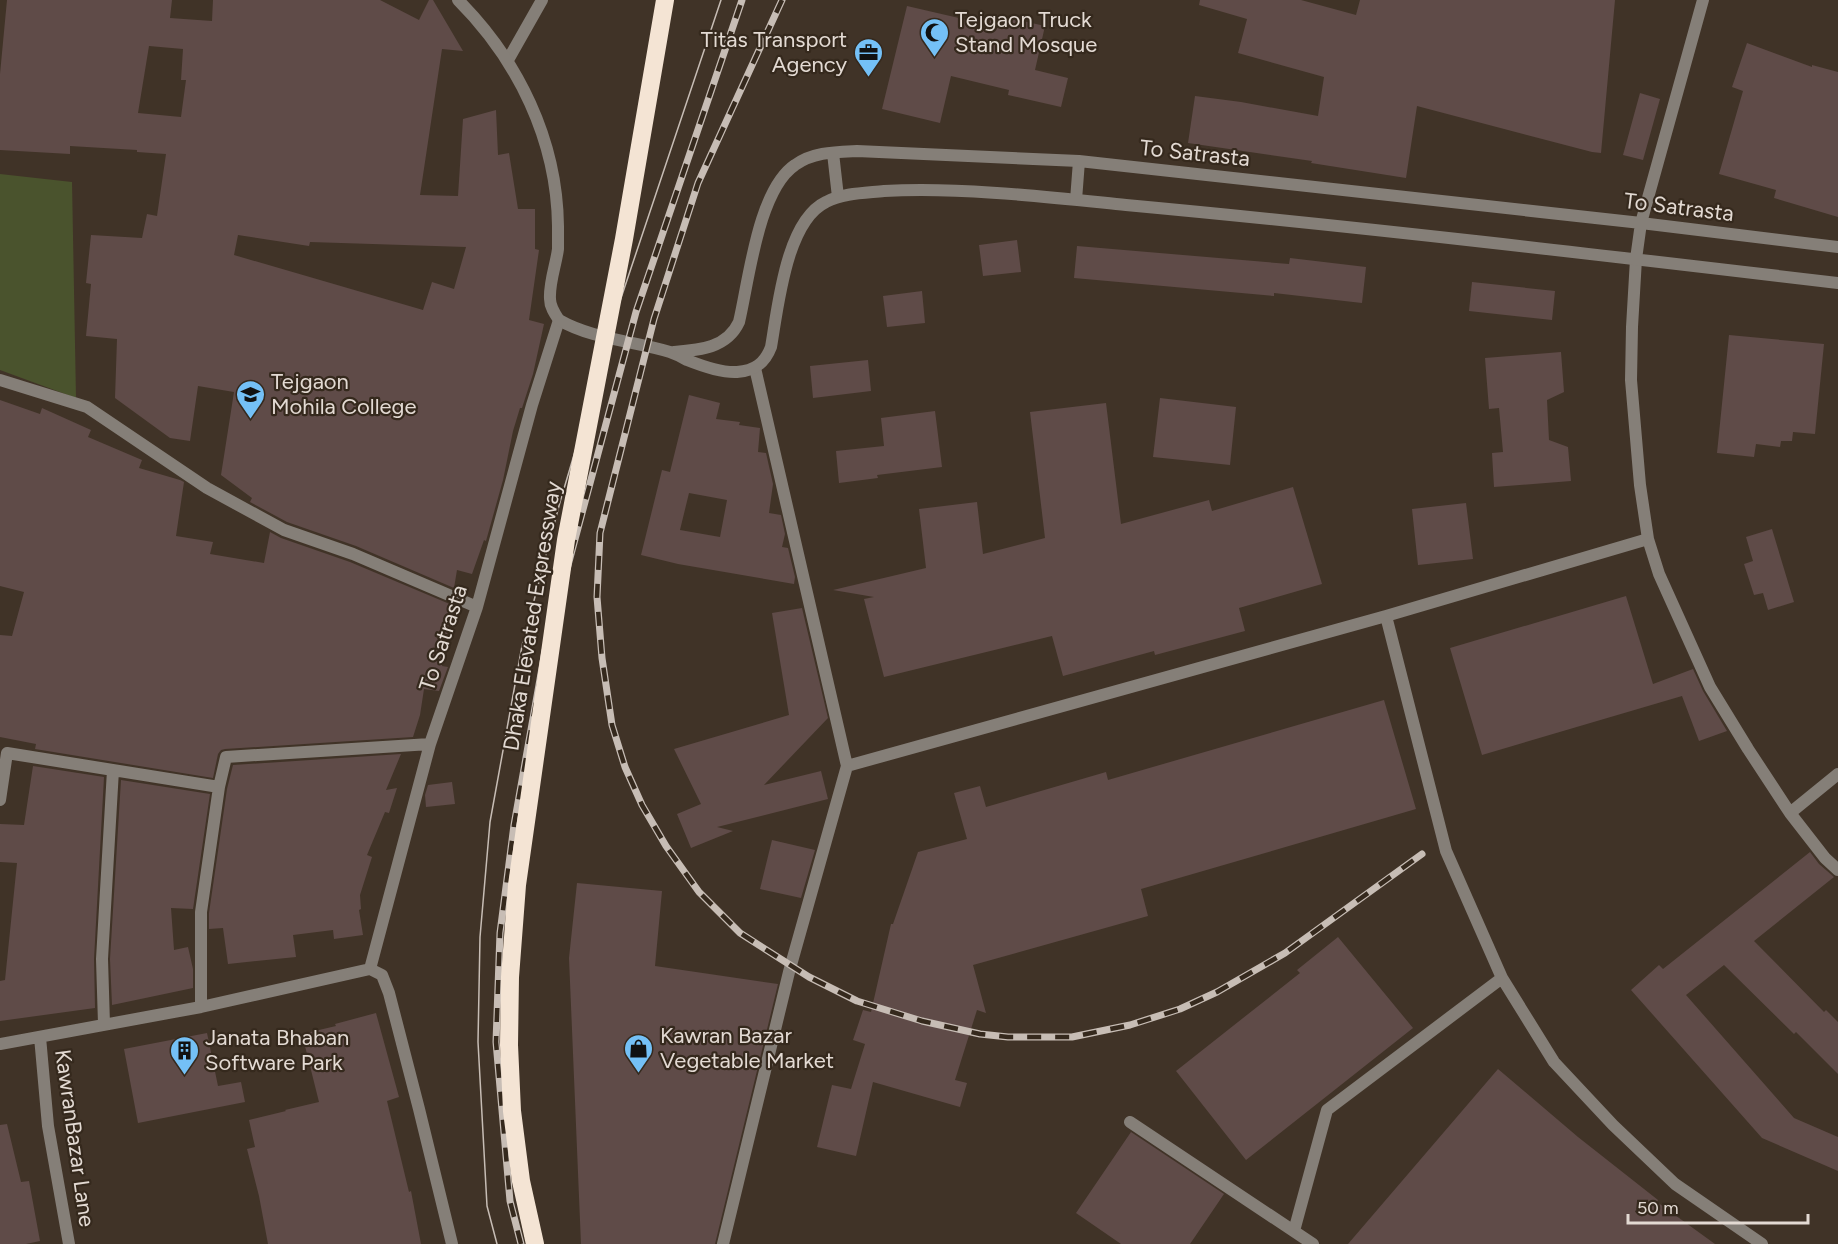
<svg xmlns="http://www.w3.org/2000/svg" width="1838" height="1244" viewBox="0 0 1838 1244" font-family="Figtree,sans-serif">
<style>
.green{fill:#4a532d}
.building{fill:#5f4b48;fill-rule:evenodd}
.lines{fill:none;stroke-linecap:round;stroke-linejoin:round}
.service{stroke:#857f78;stroke-width:12}
.minor{stroke:#857f78;stroke-width:12}
.tertiary{stroke:#857f78;stroke-width:12}
.tram{stroke:#c7bdb5;stroke-width:1.5}
.rail-casing{stroke:#c7bdb5;stroke-width:7}
.rail{stroke:#35291d;stroke-width:4.5;stroke-dasharray:14;stroke-linecap:butt}
.motorway-bridge{stroke:#f4e4d4;stroke-width:18}
.labels{text-anchor:middle;dominant-baseline:central;stroke-width:4.5;stroke-linejoin:round;paint-order:stroke}
.poi-label{font-size:22px;fill:#e3dad3;stroke:#35291d;text-anchor:start}
.street-label{font-size:22px;fill:#e3dad3;stroke:#35291d}
</style>
<rect width="100%" height="100%" fill="#403327"/>
<path class="green" d="M 0,174 L 72,182 L 76,398 L 0,370 Z"/>
<path class="building" d="M 7,0 L 172,0 L 170,18 L 212,21 L 213,0 L 380,0 L 419,20 L 429,0 L 433,0 L 463,51 L 442,49 L 420,195 L 458,196 L 463,119 L 496,110 L 498,155 L 509,153 L 518,209 L 535,209 L 535,249 L 539,250 L 529,320 L 544,324 L 533,374 L 522,408 L 520,408 L 513,431 L 503,480 L 486,541 L 484,540 L 472,574 L 457,570 L 454,588 L 356,546 L 287,522 L 250,502 L 252,498 L 221,475 L 234,392 L 198,386 L 190,441 L 170,438 L 115,398 L 117,339 L 86,336 L 91,284 L 86,283 L 91,235 L 142,238 L 147,214 L 157,216 L 166,154 L 137,152 L 137,150 L 70,146 L 70,154 L 0,150 L 0,74 ZM 149,46 L 183,49 L 181,80 L 186,80 L 181,117 L 138,113 ZM 238,235 L 309,246 L 310,242 L 466,247 L 454,289 L 432,282 L 423,310 L 234,255 Z
M 1200,0 L 1301,0 L 1356,15 L 1360,0 L 1615,0 L 1601,153 L 1592,152 L 1417,106 L 1406,178 L 1311,163 L 1312,161 L 1188,143 L 1195,96 L 1241,102 L 1318,116 L 1324,77 L 1238,53 L 1247,19 L 1199,5 Z
M 907,6 L 989,25 L 992,14 L 1045,26 L 1035,70 L 1068,78 L 1061,107 L 1008,95 L 1009,90 L 951,76 L 940,123 L 882,109 Z
M 1747,43 L 1812,67 L 1812,65 L 1838,72 L 1838,217 L 1774,198 L 1776,190 L 1719,174 L 1743,91 L 1732,87 Z
M 1640,93 L 1660,99 L 1643,160 L 1623,155 Z
M 1017,240 L 1021,272 L 983,276 L 979,245 Z
M 1077,246 L 1289,264 L 1290,258 L 1366,267 L 1362,303 L 1274,293 L 1274,296 L 1074,278 Z
M 1472,282 L 1555,291 L 1552,320 L 1469,311 Z
M 922,291 L 925,323 L 887,327 L 883,296 Z
M 1729,335 L 1824,344 L 1815,434 L 1793,432 L 1792,441 L 1781,441 L 1780,447 L 1756,444 L 1754,457 L 1717,453 Z
M 1561,352 L 1564,392 L 1547,400 L 1549,440 L 1568,447 L 1571,481 L 1494,487 L 1492,453 L 1503,452 L 1499,408 L 1489,409 L 1485,358 Z
M 868,360 L 871,391 L 813,398 L 810,366 Z
M 689,395 L 720,403 L 716,419 L 740,422 L 739,425 L 760,428 L 758,452 L 766,453 L 773,484 L 769,513 L 781,515 L 785,534 L 782,547 L 788,548 L 795,577 L 794,584 L 678,564 L 641,555 L 662,470 L 670,472 ZM 689,493 L 727,500 L 720,537 L 680,530 Z
M 1160,398 L 1236,407 L 1230,465 L 1153,457 Z
M 0,400 L 40,414 L 42,408 L 91,430 L 88,437 L 142,460 L 139,468 L 180,480 L 184,482 L 176,536 L 213,542 L 210,554 L 264,563 L 270,532 L 281,538 L 350,562 L 452,605 L 442,666 L 448,667 L 439,691 L 424,689 L 420,715 L 413,737 L 225,749 L 221,750 L 218,754 L 213,778 L 35,749 L 36,744 L 0,737 L 0,635 L 12,636 L 24,592 L 0,586 Z
M 1106,403 L 1121,524 L 1209,500 L 1212,511 L 1293,487 L 1322,584 L 1239,608 L 1245,631 L 1155,655 L 1154,651 L 1063,676 L 1052,636 L 884,677 L 864,599 L 874,597 L 833,590 L 926,568 L 919,509 L 977,502 L 983,554 L 1045,538 L 1030,412 Z
M 935,411 L 942,467 L 877,475 L 878,478 L 839,483 L 836,451 L 884,446 L 881,418 Z
M 1466,503 L 1473,559 L 1418,565 L 1412,509 Z
M 1772,529 L 1794,602 L 1768,610 L 1763,593 L 1754,595 L 1744,564 L 1753,561 L 1746,537 Z
M 1626,596 L 1653,684 L 1693,669 L 1703,691 L 1727,731 L 1699,741 L 1682,696 L 1482,755 L 1450,648 Z
M 802,608 L 828,718 L 764,785 L 821,771 L 828,799 L 717,827 L 733,831 L 691,848 L 677,814 L 701,804 L 674,749 L 789,715 L 772,613 Z
M 1384,700 L 1416,809 L 1141,889 L 1148,916 L 973,965 L 986,1013 L 977,1010 L 955,1080 L 967,1083 L 960,1107 L 873,1082 L 856,1156 L 817,1147 L 832,1085 L 851,1089 L 865,1044 L 853,1040 L 863,1010 L 871,1012 L 891,924 L 893,924 L 918,852 L 967,839 L 954,793 L 980,786 L 986,807 L 1106,772 L 1108,780 Z
M 401,754 L 386,790 L 397,788 L 389,813 L 385,812 L 367,855 L 372,857 L 360,895 L 361,909 L 359,910 L 363,935 L 334,939 L 333,930 L 293,935 L 296,957 L 228,964 L 223,928 L 209,929 L 209,913 L 227,789 L 233,765 Z
M 33,766 L 104,777 L 94,959 L 95,1008 L 0,1021 L 0,981 L 5,980 L 17,863 L 0,862 L 0,824 L 24,825 Z
M 121,780 L 210,794 L 193,909 L 171,908 L 174,950 L 188,947 L 193,969 L 193,988 L 112,1005 L 110,959 Z
M 452,782 L 455,804 L 426,807 L 425,795 L 428,785 Z
M 772,840 L 815,850 L 801,898 L 760,889 Z
M 1810,852 L 1819,864 L 1834,877 L 1754,941 L 1824,1012 L 1826,1010 L 1838,1022 L 1838,1074 L 1796,1032 L 1794,1034 L 1724,965 L 1686,995 L 1794,1118 L 1838,1137 L 1838,1171 L 1762,1138 L 1631,990 L 1659,965 L 1663,969 Z
M 577,883 L 662,891 L 655,966 L 778,984 L 715,1244 L 581,1244 L 569,958 Z
M 1338,937 L 1413,1028 L 1246,1160 L 1176,1071 L 1300,973 L 1297,970 Z
M 376,1013 L 399,1097 L 387,1101 L 409,1192 L 411,1191 L 421,1244 L 268,1244 L 259,1196 L 247,1149 L 255,1147 L 249,1120 L 286,1111 L 285,1110 L 319,1102 L 302,1034 L 336,1026 L 335,1024 Z
M 207,1033 L 218,1086 L 241,1082 L 245,1102 L 138,1123 L 124,1049 Z
M 1498,1069 L 1578,1137 L 1658,1200 L 1657,1202 L 1715,1244 L 1348,1244 Z
M 7,1124 L 21,1182 L 29,1181 L 40,1241 L 26,1244 L 0,1244 L 0,1125 Z
M 1131,1132 L 1224,1194 L 1190,1244 L 1121,1244 L 1076,1213 Z"/>
<g class="lines">
<path class="service" d="M 1636,259 L 1632,327 L 1631,380 L 1640,485 L 1648,539 L 1659,574 L 1710,687 L 1748,749 L 1790,813 L 1825,858 L 1838,870
M 1386,616 L 1446,851 L 1502,978
M 847,766 L 1386,616 L 1648,539
M 1790,813 L 1838,774
M 1130,1122 L 1313,1244
M 1294,1231 L 1327,1110 L 1502,978 L 1554,1062 L 1613,1125 L 1675,1184 L 1762,1244
M 723,1244 L 789,972 L 847,766 L 755,368"/>
<path class="minor" d="M 508,60 L 542,0
M 1641,223 L 1703,0
M 0,380 L 87,407 L 207,488 L 284,530 L 353,554 L 477,607
M 0,800 L 7,753 L 219,787
M 370,969 L 430,744 L 477,607 L 532,405 L 559,320
M 201,1007 L 201,912 L 219,787 L 226,757 L 430,744
M 104,1024 L 102,959 L 113,770
M 40,1037 L 48,1126 L 69,1244
M 0,1044 L 201,1007 L 370,969 L 382,975 L 389,993 L 419,1109 L 452,1244"/>
<path class="tertiary" d="M 458,0 C 518,60 557,140 558,226 C 558,233 558,241 558,249 C 556,265 549,282 550,299 C 550,307 555,314 559,320 C 592,339 634,341 670,352 C 676,354 682,357 687,360 C 702,366 721,373 737,372 C 755,371 765,363 771,347 C 778,307 786,221 826,202 C 843,193 865,193 884,191 C 963,187 1047,197 1126,205 C 1364,227 1601,255 1838,283
M 833,153 L 838,197
M 1076,200 L 1079,161
M 1636,259 L 1641,223
M 674,352 C 700,350 727,348 739,322 C 749,280 758,190 795,165 C 813,152 835,152 857,151 L 1079,161 L 1641,223 L 1838,247"/>
<path class="tram" d="M 497,1244 L 487,1206 L 478,1042 L 480,937 L 490,822 L 522,646 L 560,502 L 618,307 L 721,0"/>
<defs>
<path id="rail" d="M 782,0 L 698,183 L 654,319 L 600,533 L 597,597 L 602,658 L 612,725 L 625,767 L 642,805 L 666,846 L 699,892 L 740,933 L 809,977 L 857,1001 L 922,1021 L 980,1034 L 1008,1037 L 1072,1037 L 1130,1025 L 1180,1009 L 1217,992 L 1285,953 L 1422,854
M 521,1244 L 510,1201 L 496,1042 L 500,933 L 514,825 L 545,651 L 636,312 L 742,0"/>
</defs>
<use href="#rail" class="rail-casing"/>
<use href="#rail" class="rail"/>
<path class="motorway-bridge" d="M 535,1244 L 521,1181 L 512,1111 L 509,1045 L 510,977 L 517,885 L 566,540 L 624,239 L 665,0"/>
</g>
<defs>
<symbol id="mosque-pin" viewBox="-11 -11 22 30"><path d="M0 17L-7.5 6A9.5 9.5 0 1 1 7.5 6Z" fill="#74c0f6" stroke="#35291d"/><path d="M3.5-4.9A6 6 0 1 0 3.5 4.9A5 5 0 1 1 3.5-4.9Z" fill="#111"/></symbol>
<symbol id="office-pin" viewBox="-11 -11 22 30"><path d="M0 17L-7.5 6A9.5 9.5 0 1 1 7.5 6Z" fill="#74c0f6" stroke="#35291d"/><path d="M-6-3h4V-5.5h4V-3h4V5H-6ZM-1-4.5V-3h2v-1.5ZM-6 0V1H6V0Z" fill="#111"/></symbol>
<symbol id="university-pin" viewBox="-11 -11 22 30"><path d="M0 17L-7.5 6A9.5 9.5 0 1 1 7.5 6Z" fill="#74c0f6" stroke="#35291d"/><path d="M0-5L7-2L0 1L-7-2ZM-4 1L0 2.5L4 1V4Q0 6-4 4Z" fill="#111"/></symbol>
<symbol id="shop-pin" viewBox="-11 -11 22 30"><path d="M0 17L-7.5 6A9.5 9.5 0 1 1 7.5 6Z" fill="#74c0f6" stroke="#35291d"/><path d="M-5-2.5h2.3a2.7 3.5 0 0 1 5.4 0H5L5.5 6h-11ZM-1.5-2.5h3a1.5 2.3 0 0 0-3 0Z" fill="#111"/></symbol>
<symbol id="building-pin" viewBox="-11 -11 22 30"><path d="M0 17L-7.5 6A9.5 9.5 0 1 1 7.5 6Z" fill="#74c0f6" stroke="#35291d"/><path d="M-4-6H4V6H1V3H-1V6H-4ZM-2.5-4.3h1.7v1.8h-1.7ZM.8-4.3h1.7v1.8H.8ZM-2.5-1h1.7V.8h-1.7ZM.8-1h1.7V.8H.8Z" fill="#111"/></symbol>
</defs>
<g fill-rule="evenodd">
<use href="#mosque-pin" x="918" y="16" width="33" height="45"/>
<use href="#office-pin" x="852" y="36" width="33" height="45"/>
<use href="#university-pin" x="234" y="378" width="33" height="45"/>
<use href="#shop-pin" x="622" y="1032" width="33" height="45"/>
<use href="#building-pin" x="168" y="1034" width="33" height="45"/>
</g>
<g class="labels">
<g class="poi-label">
<text x="955" y="19">Tejgaon Truck<tspan x="955" dy="25">Stand Mosque</tspan></text>
<text x="847" y="39" text-anchor="end">Titas Transport<tspan x="847" dy="25">Agency</tspan></text>
<text x="271" y="381">Tejgaon<tspan x="271" dy="25">Mohila College</tspan></text>
<text x="660" y="1035">Kawran Bazar<tspan x="660" dy="25">Vegetable Market</tspan></text>
<text x="205" y="1037">Janata Bhaban<tspan x="205" dy="25">Software Park</tspan></text>
</g>
<g class="street-label">
<text transform="translate(1195 153) rotate(6)">To Satrasta</text>
<text transform="translate(1679 207) rotate(7)">To Satrasta</text>
<text transform="translate(532 616) rotate(-81)">Dhaka Elevated Expressway</text>
<text transform="translate(443 638) rotate(-72)">To Satrasta</text>
<text transform="translate(75 1138) rotate(82)">KawranBazar Lane</text>
</g>
</g>
<path d="M1628 1214v9h180v-9" fill="none" stroke="#e3dad3" stroke-width="3"/>
<text x="1637" y="1214" font-size="18" fill="#e3dad3" stroke="#35291d" stroke-width="4.5" paint-order="stroke">50 m</text>
</svg>
